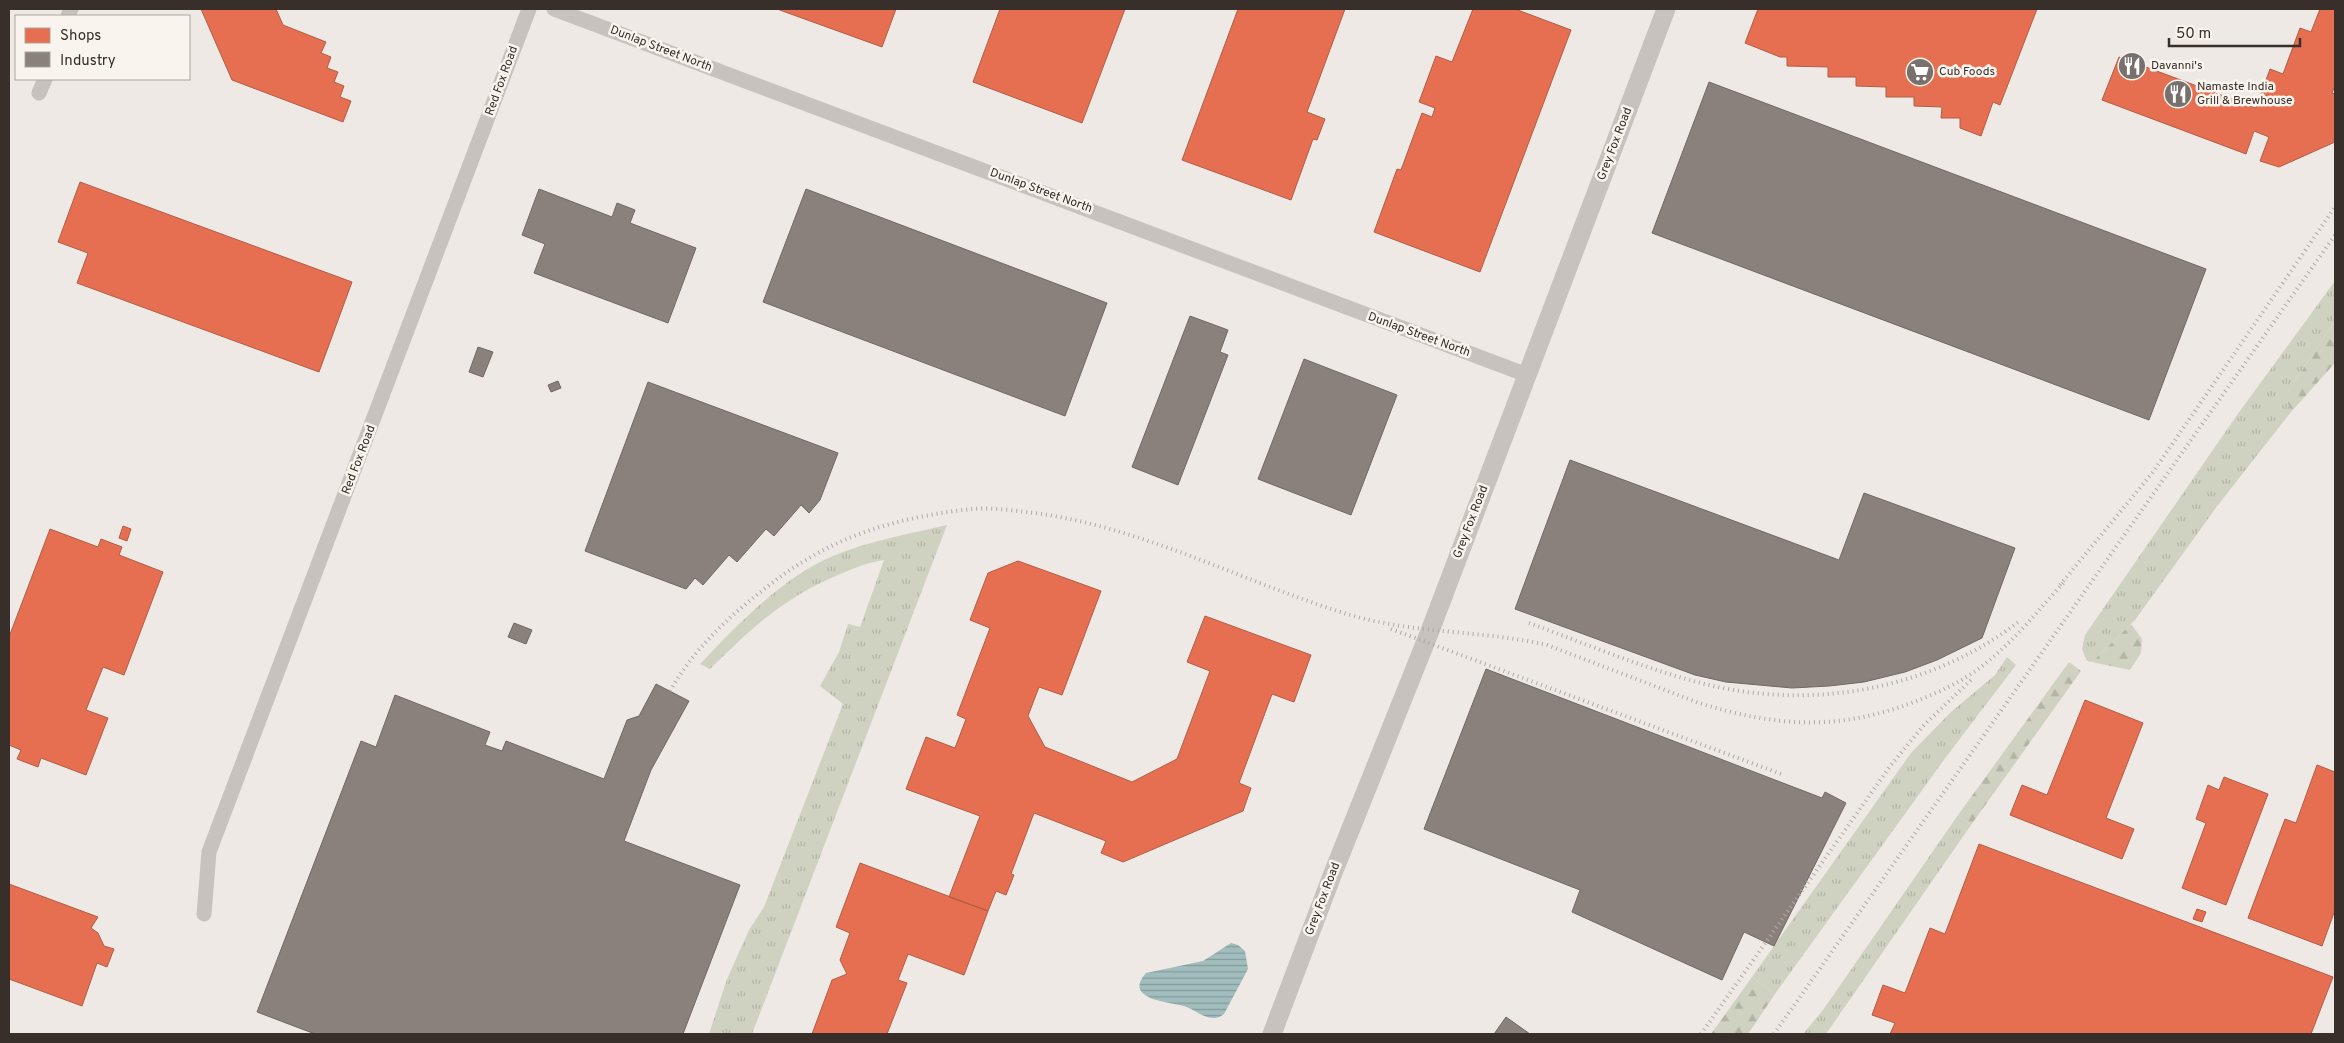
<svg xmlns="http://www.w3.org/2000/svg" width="2344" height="1043" viewBox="0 0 2344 1043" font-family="Overpass,sans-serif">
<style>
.grass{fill:url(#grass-tufts)}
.forest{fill:url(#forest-firs)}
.water{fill:url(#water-rules)}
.shops{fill:#e76f51;stroke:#b25c46}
.industry{fill:#8a817c;stroke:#716864}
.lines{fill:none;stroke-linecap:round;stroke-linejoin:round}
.minor{stroke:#c7c2bd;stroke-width:15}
.tertiary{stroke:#c7c2bd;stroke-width:19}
.rail{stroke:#afaaa7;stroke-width:4;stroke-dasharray:1 4;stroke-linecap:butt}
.labels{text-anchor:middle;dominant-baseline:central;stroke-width:5;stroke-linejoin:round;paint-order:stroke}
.street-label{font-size:12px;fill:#382f2b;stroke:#f9f4ed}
.poi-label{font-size:12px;fill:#382f2b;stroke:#f9f4ed;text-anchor:start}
</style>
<defs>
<pattern id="grass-tufts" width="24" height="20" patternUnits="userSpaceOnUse" patternTransform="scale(1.25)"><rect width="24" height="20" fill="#cfd2c0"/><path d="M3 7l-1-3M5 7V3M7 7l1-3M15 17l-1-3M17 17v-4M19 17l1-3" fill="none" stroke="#b2b5a5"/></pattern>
<pattern id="forest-firs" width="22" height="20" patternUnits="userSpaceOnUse" patternTransform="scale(1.25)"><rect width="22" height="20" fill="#cfd2c0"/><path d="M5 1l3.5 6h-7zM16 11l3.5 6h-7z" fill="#b2b5a5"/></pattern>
<pattern id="water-rules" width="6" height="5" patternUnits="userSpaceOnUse" patternTransform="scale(1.25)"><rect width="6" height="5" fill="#a2bdbd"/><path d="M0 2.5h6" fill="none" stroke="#859a9a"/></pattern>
</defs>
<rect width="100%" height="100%" fill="#eee9e4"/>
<path class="grass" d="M 2335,281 L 2335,321 L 2287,393 L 2287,401 L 2291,412 L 2218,505 L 2135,620 L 2092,662 L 2087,661 L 2082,649 L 2085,635 L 2237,415 Z
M 947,525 L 752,1034 L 709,1034 L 727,979 L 749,930 L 764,907 L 843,704 L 820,686 L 839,652 L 848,624 L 860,627 L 884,560 C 868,562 855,568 840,574 C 783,598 753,627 710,669 L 700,664 C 737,625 783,577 833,556 C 869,541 909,534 947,525 Z
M 2007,657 L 2016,665 L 1946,757 L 1775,994 L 1752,977 L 1911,753 L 1951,712 L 1995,675 Z
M 1958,815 L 1971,825 L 1826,1034 L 1803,1034 L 1823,1010 Z"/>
<path class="forest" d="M 2335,321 L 2335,363 L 2291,412 L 2287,401 L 2287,393 Z
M 2131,624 L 2142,639 L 2141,653 L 2130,670 L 2092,662 Z
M 2069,662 L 2081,671 L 1971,825 L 1958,815 Z
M 1752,977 L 1775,994 L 1748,1034 L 1711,1034 Z"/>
<path class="water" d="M 1231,943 L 1238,945 L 1245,951 L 1248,969 L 1224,1014 C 1220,1017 1217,1018 1213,1018 C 1203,1018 1194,1009 1184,1006 C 1171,1002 1122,1000 1146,973 L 1203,961 Z"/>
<path class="shops" d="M 201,9 L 276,9 L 283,25 L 326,42 L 321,53 L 331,57 L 327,68 L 338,72 L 334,82 L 344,86 L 340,97 L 351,101 L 343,122 L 232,80 Z
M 777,9 L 896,9 L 882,47 Z
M 1000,9 L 1125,9 L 1082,123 L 973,82 Z
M 1238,9 L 1345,9 L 1307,112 L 1325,119 L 1317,140 L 1313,139 L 1291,200 L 1182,160 Z
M 1473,9 L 1515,9 L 1571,30 L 1480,272 L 1374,232 L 1397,169 L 1401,170 L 1422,113 L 1432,117 L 1435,108 L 1419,102 L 1436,56 L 1452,62 Z
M 1758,9 L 2037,9 L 2000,105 L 1993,102 L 1981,136 L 1960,128 L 1960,118 L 1941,118 L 1942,107 L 1914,106 L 1914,97 L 1886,97 L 1886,87 L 1856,86 L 1856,77 L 1828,77 L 1828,67 L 1787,66 L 1787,57 L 1780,57 L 1745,43 Z
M 2320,9 L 2335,9 L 2335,86 L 2332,93 L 2335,94 L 2335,142 L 2279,167 L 2260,161 L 2269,137 L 2254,131 L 2246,154 L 2102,100 L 2119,57 L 2256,108 L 2270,69 L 2283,74 L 2300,28 L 2311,32 Z
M 80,182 L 352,282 L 319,372 L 77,283 L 88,253 L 58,242 Z
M 123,526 L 131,529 L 127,541 L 119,538 Z
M 50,529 L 98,547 L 101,539 L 122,547 L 119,555 L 163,572 L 124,675 L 103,667 L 86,710 L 108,718 L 86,775 L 41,758 L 38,767 L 17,759 L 21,750 L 9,745 L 9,637 Z
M 1018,561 L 1101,591 L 1062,695 L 1039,687 L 1028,716 L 1045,747 L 1132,782 L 1177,759 L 1210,671 L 1187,662 L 1205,616 L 1311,655 L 1294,702 L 1272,694 L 1239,783 L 1251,788 L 1243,811 L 1123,862 L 1101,853 L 1106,841 L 1034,813 L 1011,874 L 1014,875 L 1006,895 L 996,891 L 988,911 L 949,897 L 980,816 L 906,789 L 926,737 L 955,748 L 966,719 L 957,715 L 990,628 L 970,620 L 988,573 Z
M 2085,700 L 2143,723 L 2106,818 L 2134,829 L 2122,859 L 2010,815 L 2022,785 L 2047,795 Z
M 2317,765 L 2335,772 L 2335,910 L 2322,946 L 2248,918 L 2285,819 L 2296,823 Z
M 2224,777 L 2268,794 L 2226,905 L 2182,888 L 2206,823 L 2196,819 L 2208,785 L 2219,790 Z
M 1979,844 L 2333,977 L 2311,1034 L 1890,1034 L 1895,1023 L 1872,1015 L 1883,985 L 1905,993 L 1930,928 L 1945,934 Z
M 860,863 L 988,911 L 964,975 L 908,954 L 898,980 L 907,983 L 887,1034 L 812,1034 L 832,980 L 847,974 L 840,960 L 850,933 L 836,927 Z
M 9,884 L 98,917 L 91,928 L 98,933 L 104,946 L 114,949 L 107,967 L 97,963 L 82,1006 L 9,979 Z
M 2197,909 L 2206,912 L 2202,922 L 2193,919 Z"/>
<path class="industry" d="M 1709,82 L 2206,269 L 2149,420 L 1652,233 Z
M 539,189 L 612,217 L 617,203 L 635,210 L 630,223 L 696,248 L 668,323 L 534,273 L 545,244 L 522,235 Z
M 806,189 L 1107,303 L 1065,416 L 763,302 Z
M 1190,316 L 1228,330 L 1220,352 L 1228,355 L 1178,485 L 1132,467 Z
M 478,347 L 493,352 L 483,377 L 469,372 Z
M 1304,359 L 1397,395 L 1351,515 L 1258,479 Z
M 558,381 L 561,388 L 551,392 L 548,385 Z
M 648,382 L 838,453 L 820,500 L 809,513 L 801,505 L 774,536 L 766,529 L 737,562 L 729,555 L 703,585 L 695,578 L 686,589 L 585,551 Z
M 1570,460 L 1839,560 L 1864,493 L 2015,548 L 1982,638 L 1937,660 L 1905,672 L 1864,682 L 1829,686 L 1792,688 L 1726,682 L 1695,675 L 1515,609 Z
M 514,623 L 532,630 L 526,644 L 508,637 Z
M 1486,669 L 1822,798 L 1825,792 L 1846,803 L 1774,946 L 1744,932 L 1722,980 L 1572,912 L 1580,890 L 1424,829 Z
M 656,684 L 689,701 L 651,770 L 624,841 L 740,885 L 683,1034 L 315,1034 L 257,1012 L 361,741 L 376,747 L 395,695 L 490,732 L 485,745 L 502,751 L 506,741 L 604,779 L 627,720 L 639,716 Z
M 1506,1017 L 1530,1034 L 1494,1034 Z"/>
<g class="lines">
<path class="minor" d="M 554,9 L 1527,375
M 68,16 L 71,9
M 39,93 L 45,79
M 204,914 L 209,852 L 529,9"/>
<path class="tertiary" d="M 1272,1034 L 1333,873 L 1430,631 L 1666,9"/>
<path class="rail" d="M 2060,585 L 2153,472 L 2335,207
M 1529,623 C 1584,643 1640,667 1697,682 C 1808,712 1930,691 2021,620
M 1391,629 L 1781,774
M 670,691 C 696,645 734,612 776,580 C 816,550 858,531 906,520 C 928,515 950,511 973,509 C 993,507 1015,511 1035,513 C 1145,528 1243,582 1347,614 C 1412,634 1482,630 1547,645 L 1699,703 C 1777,727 1838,731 1914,702 C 1938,693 1961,682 1981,667 C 2013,643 2039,609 2066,580
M 1701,1034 L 1891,765 L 1924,725 L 1972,679
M 1774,1034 L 2335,235"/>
</g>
<defs>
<symbol id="restaurant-disc" viewBox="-11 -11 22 22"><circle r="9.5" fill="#78706c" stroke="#f9f4ed"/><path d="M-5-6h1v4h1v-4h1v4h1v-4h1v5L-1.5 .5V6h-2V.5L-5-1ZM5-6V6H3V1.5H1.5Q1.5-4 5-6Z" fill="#fff"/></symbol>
<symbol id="supermarket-disc" viewBox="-11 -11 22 22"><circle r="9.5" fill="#78706c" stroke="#f9f4ed"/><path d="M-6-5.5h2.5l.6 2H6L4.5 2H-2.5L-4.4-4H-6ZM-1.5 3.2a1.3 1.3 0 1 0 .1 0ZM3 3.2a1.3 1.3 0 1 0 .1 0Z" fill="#fff"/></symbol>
</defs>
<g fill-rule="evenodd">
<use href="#restaurant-disc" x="2116" y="50" width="32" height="32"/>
<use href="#supermarket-disc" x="1904" y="56" width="32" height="32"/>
<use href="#restaurant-disc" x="2162" y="78" width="32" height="32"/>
</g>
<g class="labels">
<g class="street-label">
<text transform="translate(661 49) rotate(21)">Dunlap Street North</text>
<text transform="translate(502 81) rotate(-70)">Red Fox Road</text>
<text transform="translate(1615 144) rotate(-69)">Grey Fox Road</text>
<text transform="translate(1041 191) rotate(20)">Dunlap Street North</text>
<text transform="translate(1419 335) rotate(20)">Dunlap Street North</text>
<text transform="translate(359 460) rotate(-69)">Red Fox Road</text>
<text transform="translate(1471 522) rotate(-69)">Grey Fox Road</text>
<text transform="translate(1323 899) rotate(-69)">Grey Fox Road</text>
</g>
<g class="poi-label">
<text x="2151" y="66">Davanni's</text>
<text x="1939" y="72">Cub Foods</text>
<text x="2197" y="87">Namaste India<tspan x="2197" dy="14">Grill &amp; Brewhouse</tspan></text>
</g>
</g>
<rect width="2344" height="1043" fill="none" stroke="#382f2b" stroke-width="20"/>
<rect x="15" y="15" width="175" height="65" fill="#f9f4ed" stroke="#aca59f"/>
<rect x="25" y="28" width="25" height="15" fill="#e76f51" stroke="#aca59f"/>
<text x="60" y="40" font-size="15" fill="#382f2b">Shops</text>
<rect x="25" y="52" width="25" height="15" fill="#8a817c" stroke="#aca59f"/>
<text x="60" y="65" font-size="15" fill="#382f2b">Industry</text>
<path d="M2169 38v8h131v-8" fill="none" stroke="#382f2b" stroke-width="2.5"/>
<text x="2176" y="38" font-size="15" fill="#382f2b" stroke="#f9f4ed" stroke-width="4" paint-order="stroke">50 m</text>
</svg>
